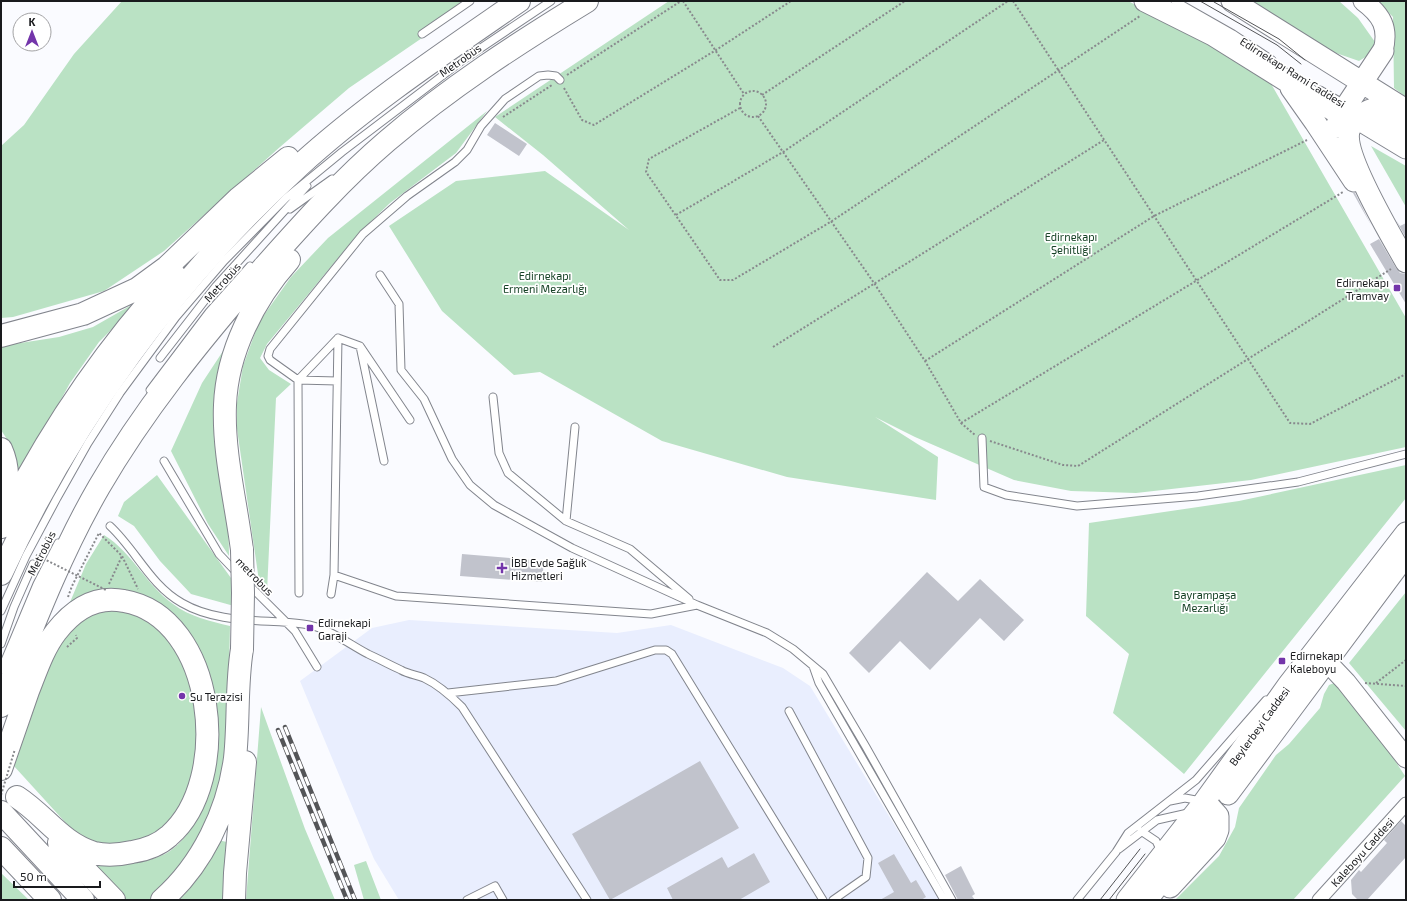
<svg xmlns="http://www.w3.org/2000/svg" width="1407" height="901" viewBox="0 0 1407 901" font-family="'Exo 2',sans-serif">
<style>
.built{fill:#e9eefe}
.green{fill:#bae2c4}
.building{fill:#c1c3cc}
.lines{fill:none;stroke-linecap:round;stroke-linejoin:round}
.lane-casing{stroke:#82858d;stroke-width:9}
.street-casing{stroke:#82858d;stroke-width:15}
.secondary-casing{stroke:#82858d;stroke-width:21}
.primary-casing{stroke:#82858d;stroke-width:23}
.highway-casing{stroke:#82858d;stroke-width:24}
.path{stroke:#88898d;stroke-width:2;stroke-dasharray:2 2;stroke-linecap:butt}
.lane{stroke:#fff;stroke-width:7}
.street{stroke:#fff;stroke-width:13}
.secondary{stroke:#fff;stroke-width:19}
.primary{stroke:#fff;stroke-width:21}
.highway{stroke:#fff;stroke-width:22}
.tram{stroke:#545558;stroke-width:1}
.rail-casing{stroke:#545558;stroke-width:4.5}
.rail{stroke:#fff;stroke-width:3;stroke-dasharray:9;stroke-linecap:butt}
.highway-bridge-casing{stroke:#82858d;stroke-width:24;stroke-linecap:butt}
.path-bridge{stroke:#88898d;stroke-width:2;stroke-dasharray:2 2;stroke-linecap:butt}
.highway-bridge{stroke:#fff;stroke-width:22}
.poi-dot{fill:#7335aa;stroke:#fff;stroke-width:1.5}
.labels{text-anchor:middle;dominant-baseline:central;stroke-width:3.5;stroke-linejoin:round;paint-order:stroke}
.street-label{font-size:11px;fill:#191a1d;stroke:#fff}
.park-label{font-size:11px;fill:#154125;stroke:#fff}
.poi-label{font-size:11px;fill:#191a1d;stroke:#fff;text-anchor:start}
</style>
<rect width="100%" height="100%" fill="#fafbff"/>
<path class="built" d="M 409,620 L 617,633 L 671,625 L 783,668 L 810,686 L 940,900 L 399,900 L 374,859 L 300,681 L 372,628 Z"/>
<path class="green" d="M 122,1 L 476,1 L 349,88 L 280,147 L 164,251 L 104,291 L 13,317 L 1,318 L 1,146 L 24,125 L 74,54 Z
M 669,1 L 1128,1 L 1204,40 L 1266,75 L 1406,318 L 1406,447 L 1251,480 L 1136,493 L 1071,491 L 1014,480 L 915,437 L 875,417 L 938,457 L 936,500 L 787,477 L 662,441 L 540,372 L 514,375 L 442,311 L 389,226 L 456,181 L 545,171 L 629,230 L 543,155 L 495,117 Z
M 1246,1 L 1339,1 L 1358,18 L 1375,42 L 1372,53 L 1359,61 L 1333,52 Z
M 1377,1 L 1406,1 L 1406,97 L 1394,88 L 1393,17 Z
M 487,111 L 456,153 L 390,203 L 358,234 L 267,344 L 260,358 L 269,370 L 291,384 L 276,398 L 267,592 L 260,588 L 237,429 L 237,403 L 243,366 L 259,322 L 291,277 L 328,238 Z
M 1371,146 L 1406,166 L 1406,207 Z
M 142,299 L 99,342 L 70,383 L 19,476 L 12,447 L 1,430 L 1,346 L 59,337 L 93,327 Z
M 225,348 L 229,556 L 208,524 L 171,451 L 202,383 Z
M 1406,465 L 1406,498 L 1184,774 L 1113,713 L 1129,654 L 1086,616 L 1089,523 L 1239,501 Z
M 157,475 L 236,585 L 234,606 L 191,594 L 160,561 L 134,526 L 118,516 L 124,502 Z
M 104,535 C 133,553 146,585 173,604 C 190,617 210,621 230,626 L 227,761 L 211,818 L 176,872 L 149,900 L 126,900 L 91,861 C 116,863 141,866 165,854 C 182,845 195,825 202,808 C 209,792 214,775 217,758 C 225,715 207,646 175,615 C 161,602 142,594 123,592 C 114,591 79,604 68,607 L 86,564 Z
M 1406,592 L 1406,731 L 1349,663 Z
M 115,606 L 158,626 L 175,644 L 199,699 L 194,778 L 169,828 L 148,840 L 117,846 L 93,842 L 75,833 L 13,765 L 56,642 L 77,618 Z
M 1337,682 L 1346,685 L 1405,776 L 1293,900 L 1175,900 L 1219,856 L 1235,827 L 1239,808 L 1276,755 L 1289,744 L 1320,708 L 1324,694 L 1329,685 Z
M 261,707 L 305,829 L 335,900 L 246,900 Z
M 218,840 L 231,843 L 228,900 L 177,900 L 197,879 Z
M 366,861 L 381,900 L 364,900 L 354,865 Z
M 1,873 L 29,900 L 1,900 Z"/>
<path class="building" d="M 495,123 L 527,144 L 519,156 L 487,135 Z
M 1353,193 L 1355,193 L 1371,225 Z
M 1396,220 L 1400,226 L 1406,223 L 1406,238 Z
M 1379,239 L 1396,268 L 1400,273 L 1406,274 L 1406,304 L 1370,244 Z
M 462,554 L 544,561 L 542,582 L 460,576 Z
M 927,572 L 958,601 L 980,579 L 1024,620 L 1004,641 L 980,618 L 930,670 L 900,641 L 869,673 L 849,653 Z
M 700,761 L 739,828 L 610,900 L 572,834 Z
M 1401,821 L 1406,826 L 1406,857 L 1367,900 L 1358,900 L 1352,894 L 1351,880 L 1359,870 L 1361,872 L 1387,843 L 1384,840 Z
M 754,853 L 770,882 L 739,900 L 673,900 L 667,888 L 722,857 L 728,868 Z
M 894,854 L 911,883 L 916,880 L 926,897 L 921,900 L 880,900 L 894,892 L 878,863 Z
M 961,866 L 975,894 L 972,896 L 975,900 L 958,900 L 945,875 Z"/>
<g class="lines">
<defs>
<path id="lane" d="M 1175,1 L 1233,34 L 1272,60
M 422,34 L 470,1
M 1320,90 L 1346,105
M 290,209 L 332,179
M 380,275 L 399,304 L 401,370 L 424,399 L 452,459 L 470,485 L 494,505 L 572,548 L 697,605 L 767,633 L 793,649 L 823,674 L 866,747 L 952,900
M 338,338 L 360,346 L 410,420
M 360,346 L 384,461
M 160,358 L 216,286 L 307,186
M 337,381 L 298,380 L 270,360 L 268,356 L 270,349 L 363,234 L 407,196 L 455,162 L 467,150 L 481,126 L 505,99 L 539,76 L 548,75 L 556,76 L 560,80
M 150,390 L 209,312 L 250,266
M 493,397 L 499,453 L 508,473 L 566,521 L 630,549 L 689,599
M 982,438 L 984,487 L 1006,495 L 1077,506 L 1198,496 L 1298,482 L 1406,454
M 164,461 L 219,554 L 238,574
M 566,521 L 575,427
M 110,526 C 136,550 150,585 182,603 C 218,624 263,619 303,624 C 328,627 347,643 368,654 C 379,659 390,665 401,670 C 408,674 416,675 424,678 C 439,685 451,696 462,707 L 587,900
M 334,575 L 396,596 L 651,614 L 697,605
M 248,584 L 295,631 L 317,667
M 299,593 L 298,380 L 338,338
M 331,594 L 334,575 L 338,338
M 1,611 L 26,556 L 57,498 L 88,443 L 120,393 L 176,317 L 224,261 L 286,198 L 342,152 L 463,60 L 551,1
M 1,644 L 14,607 L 33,564
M 813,666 L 819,683 L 944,900
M 1,670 L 37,584 L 58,543
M 448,693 L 556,681 L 655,650 L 666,650 L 672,654 L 823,900
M 789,711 L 868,858 L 866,877 L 833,900
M 1170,801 L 1185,798 L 1201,801
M 1141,831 L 1156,841 L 1161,851
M 1119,849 L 1157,820 L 1188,813
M 467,900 L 495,886 L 503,900
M 1077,900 L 1116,852 L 1128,833 L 1196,780 L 1266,700"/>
<path id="street" d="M 1319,900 L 1406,804"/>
<path id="secondary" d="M 1363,1 C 1382,15 1389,28 1383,51
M 1327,662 L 1346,682 L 1406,758"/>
<path id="primary" d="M 1145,1 L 1213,35 L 1333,110 L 1348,117 L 1358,119 L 1406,148
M 1232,1 L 1406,110
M 1291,88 L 1315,122 L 1354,181
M 1406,126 L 1389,115 L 1373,109 C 1363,112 1352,121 1349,131 C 1343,155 1393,239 1406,262
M 1336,127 L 1341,114 L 1383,51
M 1228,794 L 1406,555
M 1170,887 L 1215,838 L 1218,830 L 1218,816 L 1209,806
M 1127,900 L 1204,802 L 1289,684 L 1406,533
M 1147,900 L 1209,818"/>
<path id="highway" d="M 1,336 L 83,314 L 137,289 L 167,267 L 239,198 L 288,158
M 1,449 C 10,469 8,487 1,507
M 1,527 C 47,435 104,350 174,274
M 242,550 C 236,502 223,453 225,405 C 227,352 254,299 289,260
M 1,574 C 72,420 174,280 299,166 C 366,105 444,53 519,1
M 1,706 C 31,631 59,556 99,487 C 143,411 199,342 256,276 C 298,229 339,182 387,141 C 449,88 518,43 587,1
M 1,769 C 10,743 19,717 28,691 C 36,671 43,649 56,632 C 73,610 95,595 124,601 C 216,617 233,781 169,836 C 159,845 145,850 132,852 C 119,855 107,856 94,853 C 61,843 45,815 17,797
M 1,812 L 83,900
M 59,843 L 114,900
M 1,848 L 50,900
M 162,900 C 202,865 228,811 235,758 C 239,722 236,685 242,649
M 234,900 L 235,873 L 245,762"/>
</defs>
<use href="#lane" class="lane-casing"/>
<use href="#street" class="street-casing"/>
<use href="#secondary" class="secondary-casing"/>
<use href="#primary" class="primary-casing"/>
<use href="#highway" class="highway-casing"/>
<path class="path" d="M 683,1 L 744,94
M 1013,1 L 1290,423 L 1310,424 L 1406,374
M 567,75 L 681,1
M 564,88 L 582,120 L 594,125 L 716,50 L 791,1
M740 104a13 13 0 1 1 26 0a13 13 0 1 1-26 0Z
M 762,95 L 905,1
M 740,108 L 649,159 L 646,172 L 720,280 L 733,280 L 832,221 L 1140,16
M 758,116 L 874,283 L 925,361 L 961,423 L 975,435
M 503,117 L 552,85
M 676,215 L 783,152 L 1008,1
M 773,347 L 1104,140
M 925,361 L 1154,216 L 1307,140
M 961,423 L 1343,192
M 990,441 L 1063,465 L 1078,466 L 1391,269
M 109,584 L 122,556
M 68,597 L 72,586 L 99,533 L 122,556 L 138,589
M 67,647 L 77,638 L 76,635
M 1365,683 L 1406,686
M 1376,683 L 1406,660"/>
<use href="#lane" class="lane"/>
<use href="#street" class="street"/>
<use href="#secondary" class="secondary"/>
<use href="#primary" class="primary"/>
<use href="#highway" class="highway"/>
<path class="tram" d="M 1200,1 L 1277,45 L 1301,64
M 1214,2 L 1279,39 L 1305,60
M 1100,900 L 1140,849
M 1109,900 L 1145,854"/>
<defs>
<path id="rail" d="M 285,727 L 355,900
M 278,730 L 347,900"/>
</defs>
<use href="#rail" class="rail-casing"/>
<use href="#rail" class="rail"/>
<defs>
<path id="highway-bridge" d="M 242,550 L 243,593 L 242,649"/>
</defs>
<use href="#highway-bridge" class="highway-bridge-casing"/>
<path class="path-bridge" d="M 36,555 L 106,590
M 1,795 L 15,749"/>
<use href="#highway-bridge" class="highway-bridge"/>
</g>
<g class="poi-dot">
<rect x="1393" y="284" width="8" height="8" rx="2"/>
<path d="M500 562h4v4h4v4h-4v4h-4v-4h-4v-4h4z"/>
<rect x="306" y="624" width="8" height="8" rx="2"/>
<rect x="1278" y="657" width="8" height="8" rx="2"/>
<circle cx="182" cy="696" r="4"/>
</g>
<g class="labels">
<g class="street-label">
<text transform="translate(460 60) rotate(-35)">Metrobüs</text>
<text transform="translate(1293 72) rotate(32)">Edirnekapı Rami Caddesi</text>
<text transform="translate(222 282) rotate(-48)">Metrobüs</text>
<text transform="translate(41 553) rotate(-63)">Metrobüs</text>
<text transform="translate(255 576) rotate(46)">metrobus</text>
<text transform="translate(1259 726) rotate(-54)">Beylerbeyi Caddesi</text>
<text transform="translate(1362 852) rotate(-48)">Kaleboyu Caddesi</text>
</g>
<g class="park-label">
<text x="1071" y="236">Edirnekapı<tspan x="1071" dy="13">Şehitliği</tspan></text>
<text x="545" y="275">Edirnekapı<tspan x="545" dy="13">Ermeni Mezarlığı</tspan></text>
<text x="1205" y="594">Bayrampaşa<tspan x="1205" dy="13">Mezarlığı</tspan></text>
</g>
<g class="poi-label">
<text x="1389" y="282" text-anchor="end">Edirnekapı<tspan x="1389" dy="13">Tramvay</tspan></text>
<text x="511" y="562">İBB Evde Sağlık<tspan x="511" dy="13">Hizmetleri</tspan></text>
<text x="318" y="622">Edirnekapi<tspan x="318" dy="13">Garaji</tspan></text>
<text x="1290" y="655">Edirnekapı<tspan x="1290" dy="13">Kaleboyu</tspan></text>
<text x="190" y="696">Su Terazisi</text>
</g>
</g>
<rect width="1407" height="901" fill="none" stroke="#191a1d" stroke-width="4"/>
<g transform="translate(32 32)"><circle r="19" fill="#ffffff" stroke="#a3a3a5"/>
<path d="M0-3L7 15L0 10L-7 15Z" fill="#7335aa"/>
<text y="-6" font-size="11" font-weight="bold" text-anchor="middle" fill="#191a1d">K</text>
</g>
<path d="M14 881v6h86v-6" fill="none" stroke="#191a1d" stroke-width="2"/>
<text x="20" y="881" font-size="12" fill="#191a1d" stroke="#ffffff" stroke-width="3" paint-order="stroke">50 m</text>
</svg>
